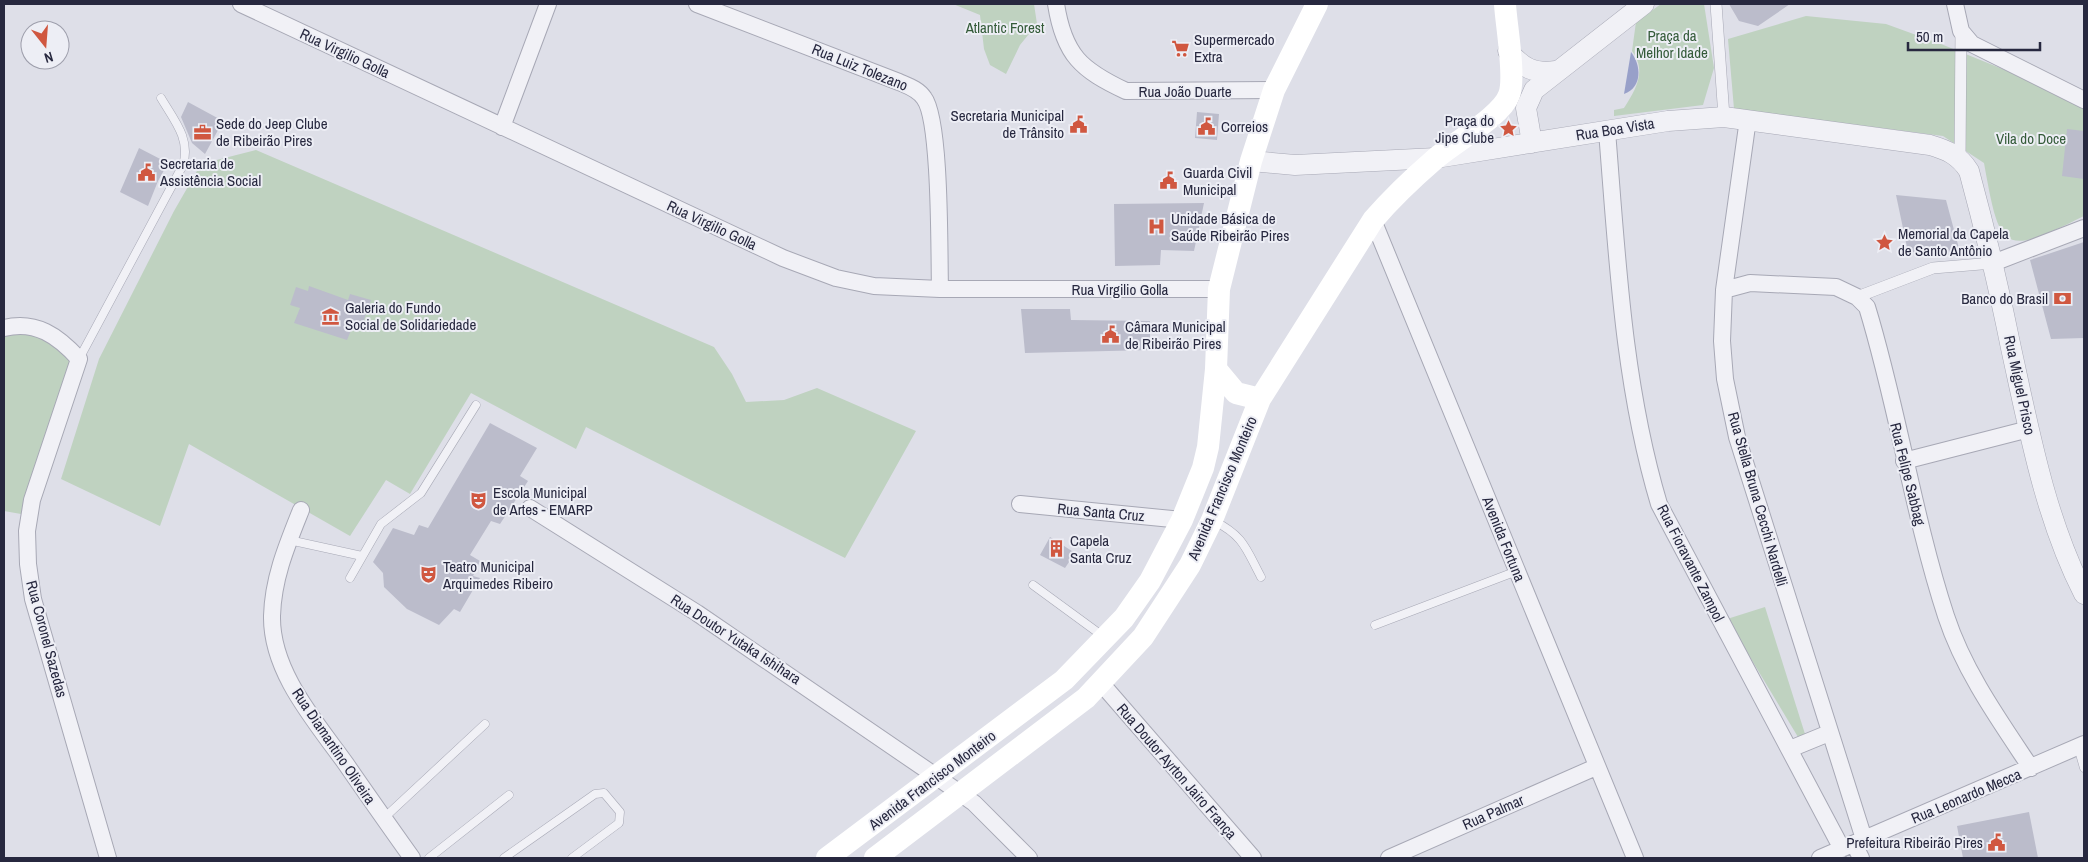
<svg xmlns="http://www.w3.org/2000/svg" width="2088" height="862" viewBox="0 0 2088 862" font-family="'Archivo Narrow',sans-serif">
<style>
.green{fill:#bfd2c0}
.water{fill:#98a0c9}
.building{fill:#bbbccb}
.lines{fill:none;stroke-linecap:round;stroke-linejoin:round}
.service-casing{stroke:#a7a8b5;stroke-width:9}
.pedestrian-casing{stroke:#a7a8b5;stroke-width:12}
.minor-casing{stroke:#a7a8b5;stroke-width:18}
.tertiary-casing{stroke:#a7a8b5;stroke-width:21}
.service{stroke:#f1f1f6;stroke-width:8}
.pedestrian{stroke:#f1f1f6;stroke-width:11}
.minor{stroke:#f1f1f6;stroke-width:16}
.tertiary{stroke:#f1f1f6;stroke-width:20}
.secondary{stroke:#fff;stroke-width:22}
.labels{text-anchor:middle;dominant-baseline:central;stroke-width:4;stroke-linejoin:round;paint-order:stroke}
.park-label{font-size:15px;fill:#345b39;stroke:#edeef5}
.poi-label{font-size:15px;fill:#27283f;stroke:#edeef5;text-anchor:start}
.street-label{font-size:15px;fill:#27283f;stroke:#edeef5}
</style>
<rect width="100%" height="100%" fill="#dedfe8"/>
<path class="green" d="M 953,4 L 1034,4 L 1037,24 L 1020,45 L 1006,74 L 990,65 L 984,49 L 980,15 Z
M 1661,4 L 1704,4 L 1714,68 L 1703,105 L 1614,116 L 1614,110 L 1624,108 C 1636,89 1647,71 1632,51 L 1636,22 Z
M 1806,16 L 1886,24 L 1941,44 L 2042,85 L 2084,105 L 2084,216 C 2002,257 2000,252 1984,163 L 1943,136 L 1734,109 L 1728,39 Z
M 256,150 L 714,347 L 732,374 L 746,402 L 784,400 L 817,388 L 916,431 L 845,558 L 586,427 L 576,449 L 471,393 L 410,494 L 386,480 L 350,536 L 189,444 L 160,526 L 61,479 L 99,359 L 174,211 L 201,164 Z
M 4,330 L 53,338 L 71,361 L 21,514 L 4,511 Z
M 1765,607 L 1805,734 L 1798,737 L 1727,619 Z"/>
<path class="water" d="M 1631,52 C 1641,65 1643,87 1624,94 Z"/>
<path class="building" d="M 1729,4 L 1790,4 L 1758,26 L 1739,21 Z
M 188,102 L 223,121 L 205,154 L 192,143 L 181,117 Z
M 1197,112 L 1219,114 L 1217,140 L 1195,138 Z
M 2067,129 L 2084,131 L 2084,179 L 2062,176 Z
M 139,148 L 168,163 L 158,181 L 148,206 L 120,192 Z
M 1896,195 L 1946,200 L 1961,256 L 1908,252 Z
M 1204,203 L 1194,251 L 1161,250 L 1160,265 L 1115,266 L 1114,204 Z
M 2084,242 L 2084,338 L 2051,339 L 2030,260 Z
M 309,286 L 348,300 L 350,294 L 371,300 L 360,331 L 352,328 L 347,340 L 294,323 L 300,308 L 290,305 L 296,287 L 308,291 Z
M 1021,309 L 1070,309 L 1071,320 L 1150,321 L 1150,350 L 1025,353 Z
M 490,423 L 537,448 L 520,476 L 528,481 L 500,524 L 491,521 L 470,555 L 480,561 L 473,576 L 480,578 L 460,612 L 454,609 L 439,625 L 407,609 L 384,587 L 383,573 L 373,562 L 393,528 L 414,535 L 419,525 L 428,528 Z
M 1050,537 L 1075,553 L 1065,568 L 1040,555 Z
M 2029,812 L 2038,858 L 1963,858 L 1957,826 Z"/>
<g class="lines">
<defs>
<path id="service" d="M 79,359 L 183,165 C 191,139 174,120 161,98
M 1214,521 C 1244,536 1246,549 1261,577
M 289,540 L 362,556
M 350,578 L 381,524 L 421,493 L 476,405
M 1033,585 L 1104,637
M 1375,625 L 1517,571
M 2078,747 L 2084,768
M 384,818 L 485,724
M 429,858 L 509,795
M 504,858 L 595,794 L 604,793 L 620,812 L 619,823 L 572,858"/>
<path id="pedestrian" d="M 1716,4 L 1724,117
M 1960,158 L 1961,31
M 1857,297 L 1933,268 L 1993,263"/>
<path id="minor" d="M 241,4 L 783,258 L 836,278 L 874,286 L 940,289 L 1219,289
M 697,4 L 899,82 C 908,86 918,89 924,98 C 941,120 939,254 940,289
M 1056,4 C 1064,55 1081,70 1126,91 L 1274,90
M 1955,4 L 1961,31 L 1972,44 L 2084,100
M 1748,119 L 1724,290 L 1722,341 L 1725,379 L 1737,437 L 1864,839
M 502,127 L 548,4
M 1607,131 C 1617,255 1623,384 1659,504 L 1842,849
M 1373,220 L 1635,858
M 1993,263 L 2084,228
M 1724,290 L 1750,283 L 1836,287 L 1857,297 L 1867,307 C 1898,408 1913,515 1946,616 C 1964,671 1999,720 2031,768
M 4,328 C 36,320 58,336 79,359 L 32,500 L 27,531 L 28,564 L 33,599 L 108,858
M 1904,461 L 2029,429
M 1020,504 L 1182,520
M 530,508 L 697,613 L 937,777 L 974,803 L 1029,858
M 301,510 C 287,545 273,578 272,616 C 271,672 316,722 346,764 C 368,796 390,827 412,858
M 1101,683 L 1253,858
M 1790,749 L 1829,733
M 1854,844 L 1861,858
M 1389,858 L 1596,767
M 1820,858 L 2084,744"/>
<path id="tertiary" d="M 1508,51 C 1523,68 1533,74 1556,71
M 1532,143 L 1526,108 L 1534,90 L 1644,4
M 1251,161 L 1295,165 L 1436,158 L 1668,121 L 1724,117 L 1930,145 C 1947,150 1959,155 1969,171 C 1985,230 1999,288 2011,348 C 2029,430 2045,518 2084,594"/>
</defs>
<use href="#service" class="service-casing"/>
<use href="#pedestrian" class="pedestrian-casing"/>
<use href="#minor" class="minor-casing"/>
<use href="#tertiary" class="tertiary-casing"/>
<use href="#service" class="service"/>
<use href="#pedestrian" class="pedestrian"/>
<use href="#minor" class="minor"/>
<use href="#tertiary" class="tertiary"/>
<path class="secondary" d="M 1216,369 L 1236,393 L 1260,399
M 827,858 L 1064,680 L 1124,618 L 1150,581 L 1182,520 L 1203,468 L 1208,447 L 1216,369 L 1219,289 L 1251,161 L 1274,90 L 1317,4
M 875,858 L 1086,698 L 1143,637 L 1190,565 L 1212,520 L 1260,399 L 1373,220 C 1392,198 1413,178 1435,159 C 1453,143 1502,116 1509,95 C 1516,78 1506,24 1505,4"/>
</g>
<defs>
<symbol id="supermarket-bare" viewBox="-9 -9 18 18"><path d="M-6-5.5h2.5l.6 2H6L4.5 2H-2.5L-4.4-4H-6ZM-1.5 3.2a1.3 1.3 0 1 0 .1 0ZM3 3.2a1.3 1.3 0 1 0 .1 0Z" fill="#d05740" stroke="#edeef5" stroke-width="2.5" paint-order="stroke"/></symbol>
<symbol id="civic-bare" viewBox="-9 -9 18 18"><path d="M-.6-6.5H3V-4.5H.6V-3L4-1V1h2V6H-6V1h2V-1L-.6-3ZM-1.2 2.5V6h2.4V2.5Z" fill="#d05740" stroke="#edeef5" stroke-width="2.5" paint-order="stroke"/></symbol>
<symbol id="sight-bare" viewBox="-9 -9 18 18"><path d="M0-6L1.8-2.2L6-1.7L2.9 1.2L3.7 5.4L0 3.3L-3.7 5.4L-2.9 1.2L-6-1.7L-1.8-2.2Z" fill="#d05740" stroke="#edeef5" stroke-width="2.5" paint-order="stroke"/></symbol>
<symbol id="office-bare" viewBox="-9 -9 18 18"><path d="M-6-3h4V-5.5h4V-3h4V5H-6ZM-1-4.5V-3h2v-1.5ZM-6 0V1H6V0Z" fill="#d05740" stroke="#edeef5" stroke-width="2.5" paint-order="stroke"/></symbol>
<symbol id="hospital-bare" viewBox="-9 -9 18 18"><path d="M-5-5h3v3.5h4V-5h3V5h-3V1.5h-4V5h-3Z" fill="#d05740" stroke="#edeef5" stroke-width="2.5" paint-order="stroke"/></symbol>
<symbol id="bank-bare" viewBox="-9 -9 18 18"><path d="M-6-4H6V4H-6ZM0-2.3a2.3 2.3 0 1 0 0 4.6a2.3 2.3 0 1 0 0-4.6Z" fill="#d05740" stroke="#edeef5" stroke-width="2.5" paint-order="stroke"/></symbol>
<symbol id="museum-bare" viewBox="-9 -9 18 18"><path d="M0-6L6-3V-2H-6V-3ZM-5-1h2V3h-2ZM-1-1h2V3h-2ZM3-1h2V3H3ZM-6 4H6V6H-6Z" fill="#d05740" stroke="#edeef5" stroke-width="2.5" paint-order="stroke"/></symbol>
<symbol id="theatre-bare" viewBox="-9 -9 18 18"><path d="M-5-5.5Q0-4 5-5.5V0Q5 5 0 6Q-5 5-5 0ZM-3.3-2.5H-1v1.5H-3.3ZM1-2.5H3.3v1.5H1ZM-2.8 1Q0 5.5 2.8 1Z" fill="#d05740" stroke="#edeef5" stroke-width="2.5" paint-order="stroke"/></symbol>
<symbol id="building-bare" viewBox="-9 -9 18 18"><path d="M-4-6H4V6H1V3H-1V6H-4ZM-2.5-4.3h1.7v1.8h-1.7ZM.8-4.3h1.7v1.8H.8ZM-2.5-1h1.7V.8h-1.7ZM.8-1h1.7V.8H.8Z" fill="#d05740" stroke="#edeef5" stroke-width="2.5" paint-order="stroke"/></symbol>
</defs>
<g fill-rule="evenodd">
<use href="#supermarket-bare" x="1168" y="36" width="25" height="25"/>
<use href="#civic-bare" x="1066" y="112" width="25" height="25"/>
<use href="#civic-bare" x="1194" y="114" width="25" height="25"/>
<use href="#sight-bare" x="1496" y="116" width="25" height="25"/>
<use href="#office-bare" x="190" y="120" width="25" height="25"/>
<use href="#civic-bare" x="134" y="160" width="25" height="25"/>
<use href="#civic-bare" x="1156" y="168" width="25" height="25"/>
<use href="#hospital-bare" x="1144" y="214" width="25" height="25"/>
<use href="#sight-bare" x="1872" y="230" width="25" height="25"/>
<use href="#bank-bare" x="2050" y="286" width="25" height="25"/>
<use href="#museum-bare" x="318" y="304" width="25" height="25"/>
<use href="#civic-bare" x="1098" y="322" width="25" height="25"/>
<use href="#theatre-bare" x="466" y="488" width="25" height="25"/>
<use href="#building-bare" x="1044" y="536" width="25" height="25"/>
<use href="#theatre-bare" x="416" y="562" width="25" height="25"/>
<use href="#civic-bare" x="1984" y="830" width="25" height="25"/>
</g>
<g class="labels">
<g class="park-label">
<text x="1005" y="27">Atlantic Forest</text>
<text x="1672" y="35">Praça da<tspan x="1672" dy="17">Melhor Idade</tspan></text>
<text x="2031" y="138">Vila do Doce</text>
</g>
<g class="poi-label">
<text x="1194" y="39">Supermercado<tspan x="1194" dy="17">Extra</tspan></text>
<text x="1064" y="115" text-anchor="end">Secretaria Municipal<tspan x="1064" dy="17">de Trânsito</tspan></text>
<text x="1494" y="120" text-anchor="end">Praça do<tspan x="1494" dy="17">Jipe Clube</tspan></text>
<text x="216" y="123">Sede do Jeep Clube<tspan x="216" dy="17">de Ribeirão Pires</tspan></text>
<text x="1221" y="126">Correios</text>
<text x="160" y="163">Secretaria de<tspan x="160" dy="17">Assistência Social</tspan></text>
<text x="1183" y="172">Guarda Civil<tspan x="1183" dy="17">Municipal</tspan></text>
<text x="1171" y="218">Unidade Básica de<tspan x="1171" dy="17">Saúde Ribeirão Pires</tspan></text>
<text x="1898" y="233">Memorial da Capela<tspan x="1898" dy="17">de Santo Antônio</tspan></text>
<text x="2048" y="298" text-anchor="end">Banco do Brasil</text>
<text x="345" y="307">Galeria do Fundo<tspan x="345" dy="17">Social de Solidariedade</tspan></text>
<text x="1125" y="326">Câmara Municipal<tspan x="1125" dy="17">de Ribeirão Pires</tspan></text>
<text x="493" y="492">Escola Municipal<tspan x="493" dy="17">de Artes - EMARP</tspan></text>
<text x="1070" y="540">Capela<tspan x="1070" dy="17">Santa Cruz</tspan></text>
<text x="443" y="566">Teatro Municipal<tspan x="443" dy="17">Arquimedes Ribeiro</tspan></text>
<text x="1983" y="842" text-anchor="end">Prefeitura Ribeirão Pires</text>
</g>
<g class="street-label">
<text transform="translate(345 53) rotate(25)">Rua Virgilio Golla</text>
<text transform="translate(860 67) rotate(22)">Rua Luiz Tolezano</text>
<text x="1185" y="91">Rua João Duarte</text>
<text transform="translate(1615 129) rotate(-9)">Rua Boa Vista</text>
<text transform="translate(712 225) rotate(25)">Rua Virgilio Golla</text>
<text x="1120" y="289">Rua Virgilio Golla</text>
<text transform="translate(2020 385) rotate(78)">Rua Miguel Prisco</text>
<text transform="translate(1908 474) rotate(76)">Rua Felipe Sabbag</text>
<text transform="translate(1222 488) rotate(-67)">Avenida Francisco Monteiro</text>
<text transform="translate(1758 499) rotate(74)">Rua Stella Bruna Cecchi Nardelli</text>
<text transform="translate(1101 512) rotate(5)">Rua Santa Cruz</text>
<text transform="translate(1504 539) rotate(68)">Avenida Fortuna</text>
<text transform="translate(1691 563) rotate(63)">Rua Fioravante Zampol</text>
<text transform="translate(47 639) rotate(75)">Rua Coronel Sazedas</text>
<text transform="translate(736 639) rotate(33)">Rua Doutor Yutaka Ishihara</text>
<text transform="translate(334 746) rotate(56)">Rua Diamantino Oliveira</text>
<text transform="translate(1177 771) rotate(49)">Rua Doutor Ayrton Jairo França</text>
<text transform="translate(932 780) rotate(-37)">Avenida Francisco Monteiro</text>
<text transform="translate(1966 796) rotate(-23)">Rua Leonardo Mecca</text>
<text transform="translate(1493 812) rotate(-24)">Rua Palmar</text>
</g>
</g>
<rect width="2088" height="862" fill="none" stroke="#27283f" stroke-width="10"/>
<g transform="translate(45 45) rotate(163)"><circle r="24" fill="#edeef5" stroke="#9e9fac"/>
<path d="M0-4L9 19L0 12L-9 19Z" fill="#d05740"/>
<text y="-8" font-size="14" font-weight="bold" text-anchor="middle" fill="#27283f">N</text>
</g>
<path d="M1908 42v8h132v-8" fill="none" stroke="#27283f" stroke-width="2.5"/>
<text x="1916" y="42" font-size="15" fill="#27283f" stroke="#edeef5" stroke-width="4" paint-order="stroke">50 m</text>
</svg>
